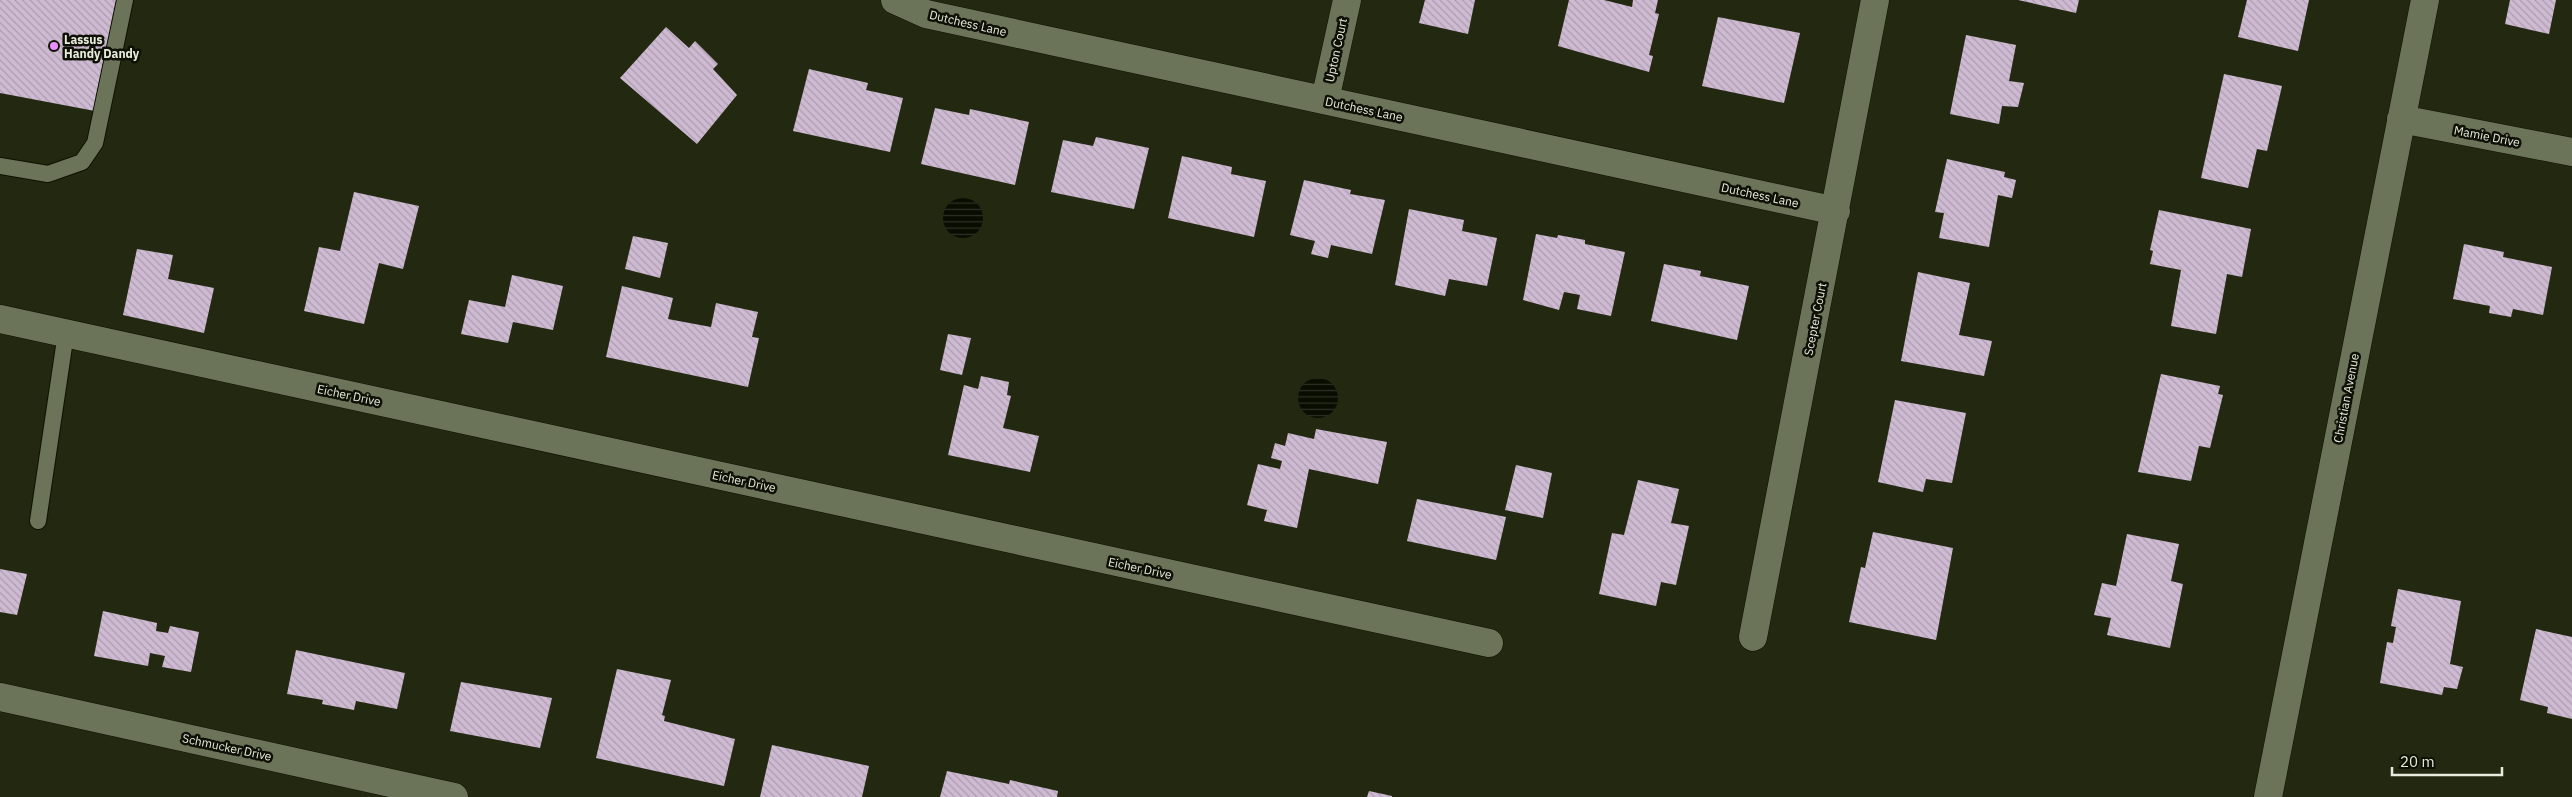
<svg xmlns="http://www.w3.org/2000/svg" width="2572" height="797" viewBox="0 0 2572 797" font-family="'IBM Plex Sans',sans-serif">
<style>
.water{fill:url(#water-rules)}
.building{fill:url(#building-back-hatch)}
.lines{fill:none;stroke-linecap:round;stroke-linejoin:round}
.service-casing{stroke:#0d1100;stroke-width:18}
.minor-casing{stroke:#0d1100;stroke-width:29}
.service{stroke:#6b7358;stroke-width:16}
.minor{stroke:#6b7358;stroke-width:28}
.poi-dot{fill:#ea8dfd;stroke:#0e1006;stroke-width:2}
.labels{text-anchor:middle;dominant-baseline:central;stroke-width:5;stroke-linejoin:round;paint-order:stroke}
.street-label{font-size:12px;fill:#e7ebdc;stroke:#0e1006}
.poi-label{font-size:12px;font-weight:bold;fill:#e7ebdc;stroke:#0e1006;text-anchor:start}
</style>
<defs>
<pattern id="water-rules" width="6" height="5" patternUnits="userSpaceOnUse" patternTransform="scale(1.25)"><rect width="6" height="5" fill="#090d00"/><path d="M0 2.5h6" fill="none" stroke="#2d3025"/></pattern>
<pattern id="building-back-hatch" width="6" height="6" patternUnits="userSpaceOnUse" patternTransform="scale(1.25)"><rect width="6" height="6" fill="#cebad2"/><path d="M-1 5l2 2M0 0l6 6M5-1l2 2" fill="none" stroke="#ac9dae"/></pattern>
</defs>
<rect width="100%" height="100%" fill="#232911"/>
<path class="water" d="M943 218a20 20 0 1 1 40 0a20 20 0 1 1-40 0Z
M1298 398a20 20 0 1 1 40 0a20 20 0 1 1-40 0Z"/>
<path class="building" d="M 0,0 L 117,0 L 95,111 L 0,93 Z
M 1425,0 L 1475,0 L 1468,34 L 1419,23 Z
M 1569,0 L 1604,0 L 1632,7 L 1633,0 L 1658,0 L 1655,13 L 1659,14 L 1649,55 L 1653,56 L 1649,72 L 1558,46 Z
M 2018,0 L 2079,0 L 2076,13 Z
M 2247,0 L 2309,0 L 2298,51 L 2238,37 Z
M 2510,0 L 2556,0 L 2549,34 L 2505,24 Z
M 1718,17 L 1800,33 L 1784,103 L 1702,86 Z
M 666,27 L 689,48 L 695,41 L 718,64 L 713,69 L 737,95 L 697,144 L 620,78 Z
M 1966,35 L 2016,45 L 2009,81 L 2024,83 L 2018,107 L 2002,106 L 1999,124 L 1950,114 Z
M 809,69 L 868,83 L 866,90 L 903,98 L 890,152 L 793,131 Z
M 2224,74 L 2282,86 L 2267,151 L 2257,149 L 2248,188 L 2201,178 Z
M 935,108 L 969,115 L 970,109 L 1029,122 L 1015,185 L 921,164 Z
M 1096,137 L 1149,148 L 1134,209 L 1051,192 L 1063,140 L 1093,146 Z
M 1182,156 L 1232,167 L 1231,174 L 1266,181 L 1254,237 L 1168,218 Z
M 1947,159 L 2005,172 L 2004,177 L 2016,180 L 2012,198 L 1998,195 L 1989,247 L 1939,238 L 1944,213 L 1935,212 Z
M 1304,180 L 1351,190 L 1350,194 L 1385,200 L 1372,254 L 1331,245 L 1328,258 L 1311,254 L 1315,241 L 1290,235 Z
M 354,192 L 419,206 L 403,269 L 379,263 L 364,324 L 304,311 L 319,247 L 340,251 Z
M 1409,209 L 1464,220 L 1462,231 L 1497,238 L 1487,286 L 1449,279 L 1445,296 L 1395,285 Z
M 2159,210 L 2251,229 L 2242,277 L 2227,274 L 2216,334 L 2171,326 L 2181,270 L 2150,264 L 2153,251 L 2150,250 Z
M 1536,234 L 1557,238 L 1558,235 L 1585,240 L 1585,244 L 1625,252 L 1611,316 L 1577,309 L 1580,295 L 1564,292 L 1559,310 L 1523,300 Z
M 633,236 L 668,243 L 660,278 L 625,269 Z
M 2464,244 L 2504,252 L 2503,257 L 2552,267 L 2543,315 L 2513,309 L 2511,317 L 2489,313 L 2490,306 L 2453,299 Z
M 137,249 L 173,255 L 168,279 L 214,288 L 204,333 L 123,315 Z
M 1664,264 L 1701,271 L 1700,276 L 1749,286 L 1737,340 L 1651,321 Z
M 1918,272 L 1970,283 L 1959,335 L 1992,341 L 1984,376 L 1901,361 Z
M 512,275 L 563,286 L 553,330 L 513,322 L 508,343 L 461,334 L 469,300 L 505,307 Z
M 622,286 L 673,298 L 668,319 L 711,327 L 716,303 L 758,312 L 752,337 L 759,338 L 748,387 L 606,357 Z
M 948,334 L 971,338 L 962,375 L 940,370 Z
M 2161,374 L 2220,386 L 2218,394 L 2223,395 L 2210,448 L 2199,446 L 2191,481 L 2138,472 Z
M 981,376 L 1009,382 L 1007,395 L 1011,396 L 1003,428 L 1039,436 L 1030,472 L 948,455 L 964,385 L 978,389 Z
M 1895,400 L 1966,413 L 1952,483 L 1926,479 L 1923,492 L 1878,482 Z
M 1316,429 L 1387,442 L 1378,484 L 1309,469 L 1297,528 L 1264,521 L 1267,510 L 1247,505 L 1258,464 L 1280,469 L 1282,461 L 1271,458 L 1275,443 L 1285,446 L 1288,433 L 1314,439 Z
M 1516,465 L 1552,473 L 1543,518 L 1505,510 Z
M 1638,480 L 1679,489 L 1671,523 L 1689,526 L 1676,585 L 1661,582 L 1656,606 L 1599,594 L 1612,533 L 1624,535 Z
M 1417,499 L 1506,517 L 1496,560 L 1407,541 Z
M 1873,532 L 1953,548 L 1936,640 L 1849,622 L 1861,567 L 1865,568 Z
M 2127,534 L 2179,544 L 2171,581 L 2183,584 L 2170,648 L 2107,635 L 2111,618 L 2094,615 L 2102,583 L 2116,586 Z
M 0,569 L 27,574 L 17,615 L 0,612 Z
M 2398,589 L 2461,601 L 2450,664 L 2463,667 L 2457,689 L 2444,687 L 2442,695 L 2380,683 L 2387,642 L 2393,643 L 2396,627 L 2391,626 Z
M 103,611 L 157,623 L 156,631 L 168,633 L 170,626 L 199,632 L 191,672 L 162,667 L 165,656 L 150,653 L 148,666 L 94,656 Z
M 2536,629 L 2572,637 L 2572,719 L 2547,713 L 2548,707 L 2520,700 Z
M 296,650 L 405,673 L 397,709 L 356,701 L 354,710 L 322,704 L 323,700 L 287,694 Z
M 617,669 L 671,680 L 662,715 L 665,716 L 664,721 L 735,739 L 724,786 L 596,758 Z
M 461,682 L 552,698 L 540,748 L 450,731 Z
M 772,745 L 869,766 L 862,797 L 760,797 Z
M 947,771 L 1009,784 L 1010,780 L 1058,791 L 1057,797 L 940,797 Z
M 1369,791 L 1392,796 L 1392,797 L 1367,797 Z"/>
<g class="lines">
<defs>
<path id="service" d="M 0,166 L 48,174 L 82,162 L 95,143 L 125,0
M 38,521 L 66,333"/>
<path id="minor" d="M 895,0 L 926,14 L 1836,211
M 1325,100 L 1347,0
M 2401,119 L 2572,152
M 0,319 L 1489,643
M 1753,637 L 1875,0
M 0,697 L 454,797
M 2268,797 L 2425,0"/>
</defs>
<use href="#service" class="service-casing"/>
<use href="#minor" class="minor-casing"/>
<use href="#service" class="service"/>
<use href="#minor" class="minor"/>
</g>
<circle class="poi-dot" cx="54" cy="46" r="5"/>
<g class="labels">
<g class="street-label">
<text transform="translate(968 23) rotate(13)">Dutchess Lane</text>
<text transform="translate(1336 50) rotate(-78)">Upton Court</text>
<text transform="translate(1364 109) rotate(12)">Dutchess Lane</text>
<text transform="translate(2487 136) rotate(11)">Mamie Drive</text>
<text transform="translate(1760 195) rotate(12)">Dutchess Lane</text>
<text transform="translate(1815 319) rotate(-79)">Scepter Court</text>
<text transform="translate(349 395) rotate(12)">Eicher Drive</text>
<text transform="translate(2346 398) rotate(-79)">Christian Avenue</text>
<text transform="translate(744 481) rotate(12)">Eicher Drive</text>
<text transform="translate(1140 568) rotate(12)">Eicher Drive</text>
<text transform="translate(227 747) rotate(12)">Schmucker Drive</text>
</g>
<g class="poi-label">
<text x="64" y="39">Lassus<tspan x="64" dy="14">Handy Dandy</tspan></text>
</g>
</g>
<path d="M2392 767v8h110v-8" fill="none" stroke="#e7ebdc" stroke-width="2.5"/>
<text x="2400" y="767" font-size="15" fill="#e7ebdc" stroke="#0e1006" stroke-width="4" paint-order="stroke">20 m</text>
</svg>
